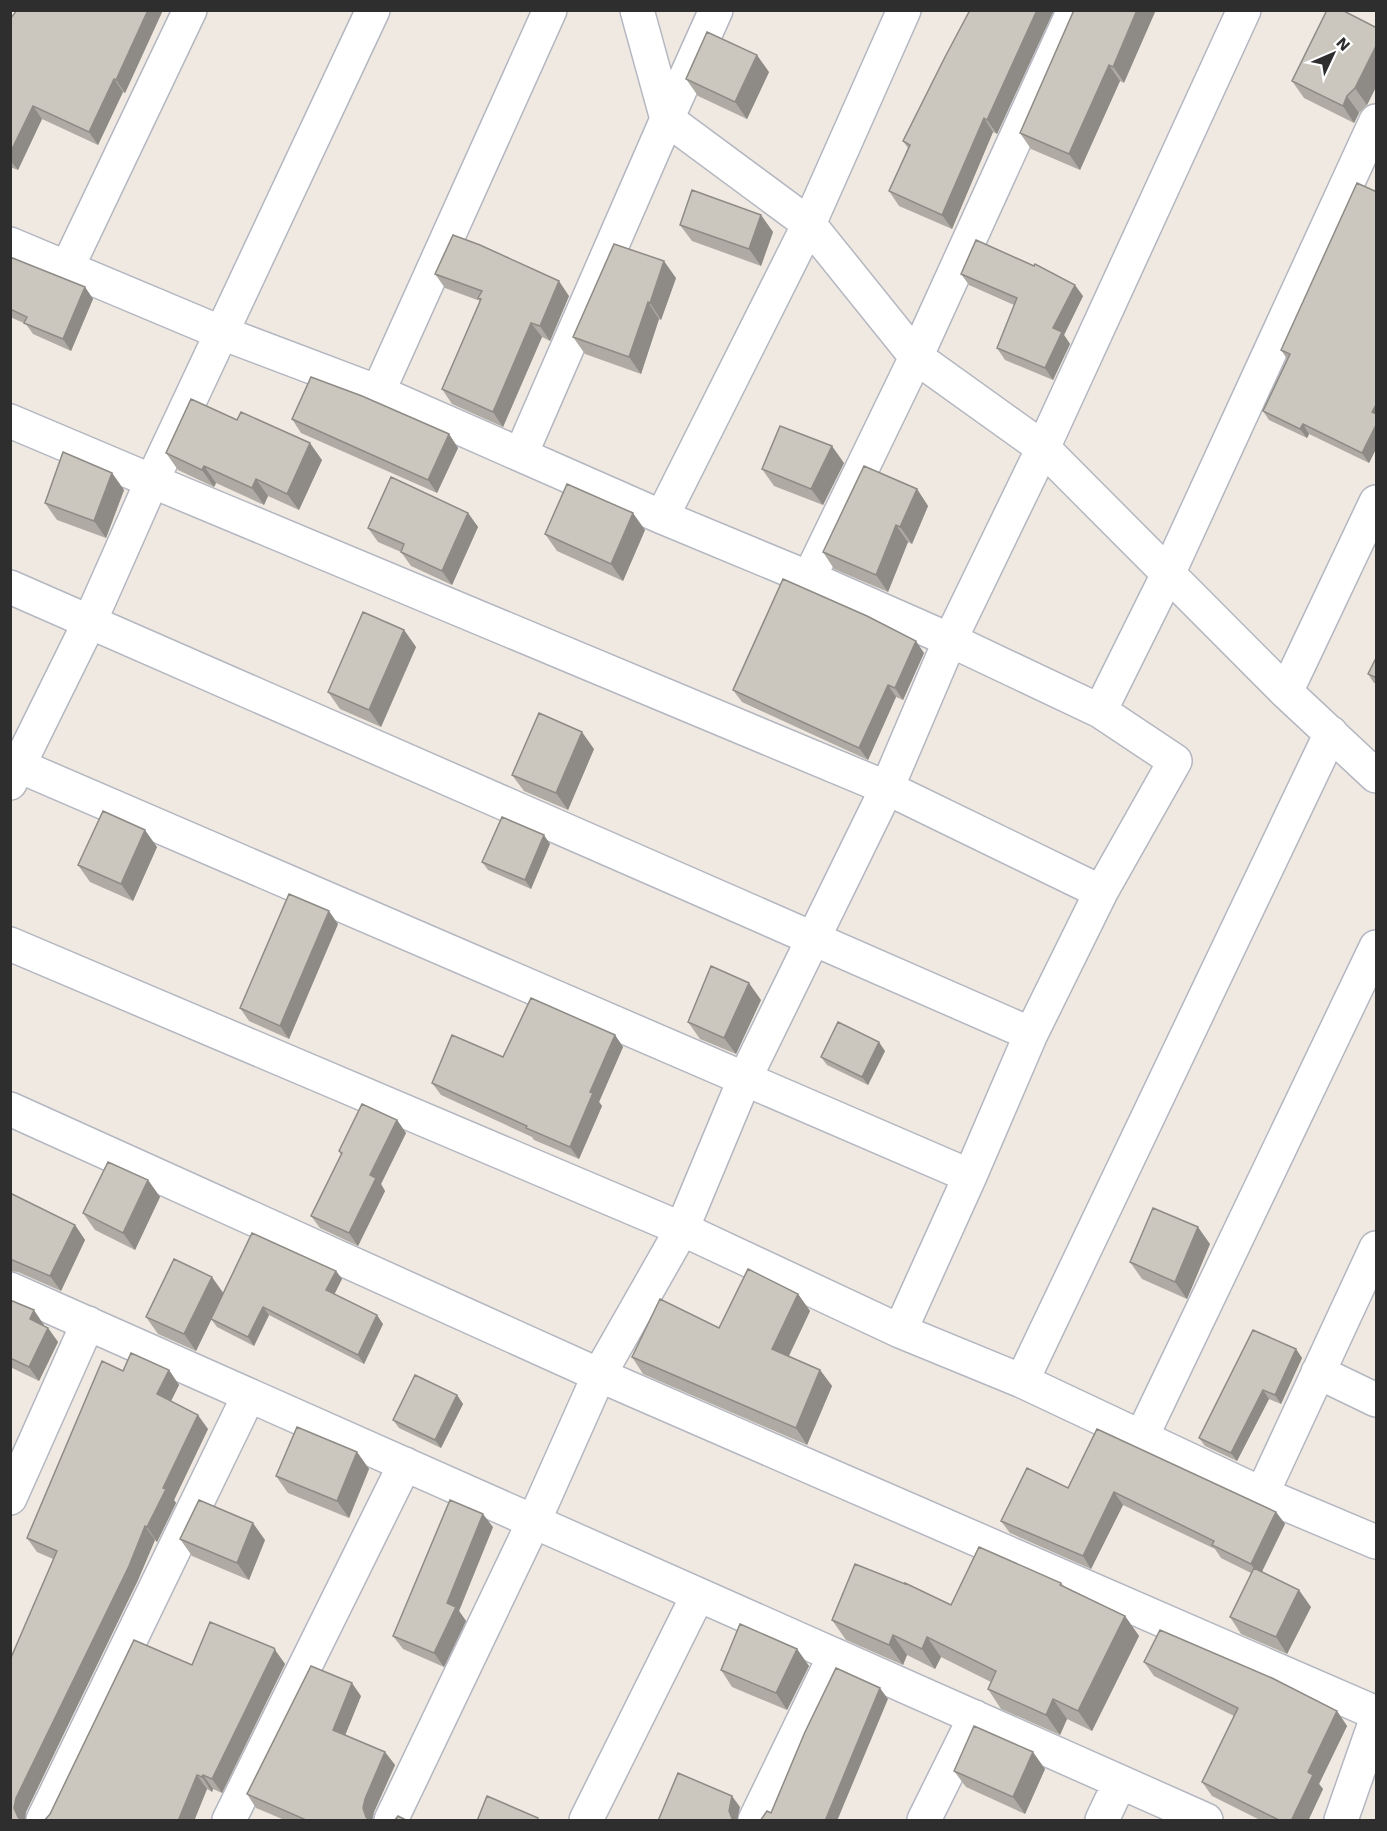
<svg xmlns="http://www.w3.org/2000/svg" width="1387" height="1831" viewBox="0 0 1387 1831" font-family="'Work Sans',sans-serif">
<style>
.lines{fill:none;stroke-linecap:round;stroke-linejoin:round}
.street-casing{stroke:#b4b7c1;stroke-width:36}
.street{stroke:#fff;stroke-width:33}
.wall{fill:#afaba4}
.shaded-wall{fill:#8e8b86}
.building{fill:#cbc7bf;stroke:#8e8b86;stroke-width:1.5}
</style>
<rect width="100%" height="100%" fill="#efe9e1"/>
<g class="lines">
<defs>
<path id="street" d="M 637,10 L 667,119 L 809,224 L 916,357 L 1043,448 L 1286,692 L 1376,776
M 10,16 L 13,10
M 10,244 L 222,333 L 378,392 L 662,517 L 809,578 L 950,640 L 887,788 L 745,1078 L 682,1229 L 599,1375 L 534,1521 L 391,1820
M 67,268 L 190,10
M 378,392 L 550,10
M 10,421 L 152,481 L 887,788 L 1101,892
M 521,454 L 667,119 L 716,10
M 662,517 L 809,224 L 904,10
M 809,578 L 916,357 L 1074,10
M 10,587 L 1031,1034
M 1286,692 L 1376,502
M 1100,711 L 1168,574 L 1376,121
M 10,762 L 970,1176
M 10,783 L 90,621 L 152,481 L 373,10
M 10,944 L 682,1229 L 900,1331 L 1022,1381 L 1262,1494 L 1376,1542
M 10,1109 L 599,1375 L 1376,1713
M 10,1289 L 1206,1820
M 900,1331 L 970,1176 L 1031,1034 L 1101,892 L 1175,761 L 1100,711 L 950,640 L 1043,448 L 1244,10
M 1318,1372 L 1376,1400
M 1022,1381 L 1331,733
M 1142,1436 L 1376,947
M 1262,1494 L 1376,1248
M 10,1498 L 88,1323
M 43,1820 L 249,1395
M 229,1820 L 405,1464
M 586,1820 L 698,1595
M 755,1820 L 835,1655
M 924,1820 L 975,1717
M 1102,1820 L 1120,1782
M 1341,1820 L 1376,1720"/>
</defs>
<use href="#street" class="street-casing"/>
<use href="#street" class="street"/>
</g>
<path class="wall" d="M 17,10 L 163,10 L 125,93 L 123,92 L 98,145 L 42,119 L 18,170 L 10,167 L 10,19 Z
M 970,10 L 1054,10 L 997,134 L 993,132 L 952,229 L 899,206 L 889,191 L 908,148 L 903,141 Z
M 1074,10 L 1124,83 L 1120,81 L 1080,170 L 1031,149 L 1020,133 Z
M 1377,28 L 1377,85 L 1367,105 L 1359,113 L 1354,123 L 1304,98 L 1292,81 Z
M 769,72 L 747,119 L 698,96 L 686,79 Z
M 1377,192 L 1377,447 L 1369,463 L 1309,434 L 1307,438 L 1269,420 L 1263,411 L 1287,359 L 1281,350 Z
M 761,215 L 773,232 L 761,266 L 692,241 L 680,225 Z
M 10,257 L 85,287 L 93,299 L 71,351 L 33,334 L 26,324 L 10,317 Z
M 435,274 L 569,296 L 550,341 L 542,337 L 503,427 L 452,404 L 442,389 L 480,301 L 445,288 Z
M 961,274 L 1083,296 L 1064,335 L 1070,344 L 1053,380 L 1005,360 L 997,348 L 1014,305 L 969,285 Z
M 676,278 L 661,320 L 659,319 L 641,374 L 585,354 L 573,337 Z
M 292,419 L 449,434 L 458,448 L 437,493 L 301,433 Z
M 166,453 L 322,460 L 299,510 L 268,496 L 264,505 L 216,483 L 214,487 L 178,470 Z
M 844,463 L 823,505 L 774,486 L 762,469 Z
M 112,473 L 124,490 L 106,538 L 57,520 L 45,503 Z
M 917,489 L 928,506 L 912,544 L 908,542 L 888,592 L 834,569 L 823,552 Z
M 468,513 L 478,527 L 452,585 L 411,566 L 401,552 L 378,542 L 368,528 Z
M 645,530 L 623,581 L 557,551 L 545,534 Z
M 404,630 L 416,647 L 381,727 L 340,709 L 328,692 Z
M 924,653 L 903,700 L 896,697 L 868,760 L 742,702 L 733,690 Z
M 1377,656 L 1377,684 L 1374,683 L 1368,674 Z
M 594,749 L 568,810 L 524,791 L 512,775 Z
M 550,844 L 531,889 L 488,870 L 482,862 Z
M 157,847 L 133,901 L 90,882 L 78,865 Z
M 338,924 L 289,1039 L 249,1021 L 240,1008 Z
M 761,1000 L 736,1054 L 700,1039 L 688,1022 Z
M 615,1035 L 623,1047 L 599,1102 L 602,1106 L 579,1159 L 534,1140 L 532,1137 L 441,1095 L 432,1083 L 503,1057 Z
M 885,1051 L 868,1085 L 827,1065 L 821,1057 Z
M 397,1120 L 406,1133 L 381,1184 L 385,1191 L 358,1246 L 320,1228 L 311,1216 L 341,1155 L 339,1151 Z
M 148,1180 L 160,1197 L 135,1250 L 95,1230 L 83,1213 Z
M 10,1193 L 75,1225 L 85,1240 L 61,1291 L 18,1272 L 10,1271 Z
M 1210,1244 L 1187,1299 L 1142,1279 L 1130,1262 Z
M 336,1271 L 342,1279 L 334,1294 L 383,1324 L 364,1364 L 269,1315 L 254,1346 L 217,1327 L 211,1319 L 196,1351 L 158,1334 L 146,1317 L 223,1293 Z
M 798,1294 L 810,1311 L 789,1356 L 820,1370 L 832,1386 L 807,1445 L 643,1374 L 632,1357 L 719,1328 Z
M 10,1300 L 44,1325 L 44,1326 L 48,1328 L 58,1342 L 39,1381 L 10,1367 Z
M 1296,1349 L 1302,1358 L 1281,1404 L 1269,1399 L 1237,1461 L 1205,1446 L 1199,1438 Z
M 169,1370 L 179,1385 L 171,1401 L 208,1429 L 174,1500 L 176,1503 L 157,1542 L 155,1540 L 138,1580 L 26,1812 L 53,1559 L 37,1552 L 27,1538 L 123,1371 Z
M 457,1395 L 463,1404 L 441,1448 L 399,1428 L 393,1420 Z
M 1097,1429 L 1276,1512 L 1285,1524 L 1262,1572 L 1311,1607 L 1287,1654 L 1241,1634 L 1230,1617 L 1251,1573 L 1221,1558 L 1215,1549 L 1123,1505 L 1091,1569 L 1010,1533 L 1001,1521 L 1068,1488 Z
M 357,1452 L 369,1469 L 349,1518 L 288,1493 L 276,1476 Z
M 493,1527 L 459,1611 L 466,1621 L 444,1667 L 403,1649 L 393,1636 Z
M 180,1539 L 265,1540 L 249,1580 L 192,1556 Z
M 1061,1583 L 1064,1586 L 1125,1616 L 1139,1636 L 1092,1731 L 1067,1719 L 1060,1735 L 1001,1709 L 988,1689 L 991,1682 L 941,1657 L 935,1669 L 907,1655 L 903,1665 L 846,1640 L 832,1620 L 951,1605 Z
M 797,1649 L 809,1666 L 787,1710 L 732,1687 L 721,1670 Z
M 275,1650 L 285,1664 L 222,1793 L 213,1789 L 212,1792 L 207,1789 L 194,1821 L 44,1821 L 192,1665 Z
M 1144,1662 L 1337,1711 L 1347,1726 L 1319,1784 L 1323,1789 L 1308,1821 L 1262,1821 L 1212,1796 L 1202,1782 L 1234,1716 L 1154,1676 Z
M 361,1696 L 345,1735 L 385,1752 L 395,1765 L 374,1812 L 372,1821 L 287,1821 L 256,1808 L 247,1794 Z
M 1045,1769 L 1025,1814 L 966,1787 L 954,1771 Z"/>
<path class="shaded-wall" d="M 148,10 L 163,10 L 125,93 L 116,80 Z
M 1037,10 L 1054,10 L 997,134 L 987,120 Z
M 1137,10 L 1156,10 L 1124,83 L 1113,67 Z
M 1377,44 L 1377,85 L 1367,105 L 1355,88 Z
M 757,55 L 769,72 L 747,119 L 735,102 Z
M 1109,65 L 1120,81 L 1080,170 L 1069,154 Z
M 114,79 L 123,92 L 98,145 L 89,132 Z
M 1347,96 L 1359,113 L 1354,123 L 1343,106 Z
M 33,106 L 42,119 L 18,170 L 10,160 L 10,153 Z
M 984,118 L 993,132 L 952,229 L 942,215 Z
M 761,215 L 773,232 L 761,266 L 749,249 Z
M 664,261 L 676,278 L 661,320 L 650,303 Z
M 559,281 L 569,296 L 550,341 L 540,326 Z
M 1075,285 L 1083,296 L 1064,335 L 1070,344 L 1053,380 L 1045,368 L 1053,328 Z
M 85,287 L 93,299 L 71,351 L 63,339 Z
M 648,302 L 659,319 L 641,374 L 629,357 Z
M 531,323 L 542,337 L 503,427 L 493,412 Z
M 1377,403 L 1377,418 L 1372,412 Z
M 1377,423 L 1377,447 L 1369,463 L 1362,453 Z
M 1303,424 L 1309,434 L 1307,438 L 1300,429 Z
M 449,434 L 458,448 L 437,493 L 428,480 Z
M 310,443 L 322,460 L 299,510 L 287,494 Z
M 832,446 L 844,463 L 823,505 L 811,489 Z
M 204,466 L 216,483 L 214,487 L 202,470 Z
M 112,473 L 124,490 L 106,538 L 94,521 Z
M 256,479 L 268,496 L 264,505 L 252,488 Z
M 917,489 L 928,506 L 912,544 L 900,527 Z
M 468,513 L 478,527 L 452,585 L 442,571 Z
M 633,513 L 645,530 L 623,581 L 611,564 Z
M 896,525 L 908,542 L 888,592 L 876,575 Z
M 404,630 L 416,647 L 381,727 L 369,710 Z
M 916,641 L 924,653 L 903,700 L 895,688 Z
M 888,685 L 896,697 L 868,760 L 859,748 Z
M 582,732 L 594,749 L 568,810 L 556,793 Z
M 145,830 L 157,847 L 133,901 L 121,884 Z
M 544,835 L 550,844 L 531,889 L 525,880 Z
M 329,911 L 338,924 L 289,1039 L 280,1026 Z
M 749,983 L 761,1000 L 736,1054 L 724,1038 Z
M 615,1035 L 623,1047 L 599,1102 L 602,1106 L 579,1159 L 570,1147 L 590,1092 Z
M 879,1042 L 885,1051 L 868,1085 L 862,1077 Z
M 397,1120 L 406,1133 L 381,1184 L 385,1191 L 358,1246 L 349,1233 L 370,1175 Z
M 148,1180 L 160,1197 L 135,1250 L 123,1233 Z
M 75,1225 L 85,1240 L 61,1291 L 50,1276 Z
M 1198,1227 L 1210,1244 L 1187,1299 L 1175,1282 Z
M 336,1271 L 342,1279 L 332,1299 L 326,1290 Z
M 212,1277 L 224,1294 L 196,1351 L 184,1334 Z
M 798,1294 L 810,1311 L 784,1366 L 772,1349 Z
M 263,1307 L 269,1315 L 254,1346 L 248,1337 Z
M 34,1310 L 44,1325 L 40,1333 L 30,1319 Z
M 377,1315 L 383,1324 L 364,1364 L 358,1355 Z
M 48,1328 L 58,1342 L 39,1381 L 29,1367 Z
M 1296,1349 L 1302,1358 L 1281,1404 L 1275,1395 Z
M 169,1370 L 179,1385 L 167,1409 L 157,1394 Z
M 820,1370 L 832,1386 L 807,1445 L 796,1428 Z
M 1263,1390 L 1269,1399 L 1237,1461 L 1231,1453 Z
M 457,1395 L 463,1404 L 441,1448 L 435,1440 Z
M 198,1415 L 208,1429 L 174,1500 L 176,1503 L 157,1542 L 147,1527 L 163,1488 Z
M 357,1452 L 369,1469 L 349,1518 L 337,1501 Z
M 1114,1492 L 1123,1505 L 1091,1569 L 1083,1556 Z
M 1276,1512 L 1285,1524 L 1259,1577 L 1251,1564 Z
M 483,1514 L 493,1527 L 459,1611 L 466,1621 L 444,1667 L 434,1653 L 447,1603 Z
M 253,1523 L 265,1540 L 249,1580 L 237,1563 Z
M 145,1526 L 155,1540 L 138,1580 L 26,1812 L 25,1821 L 21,1821 L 18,1817 L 14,1808 L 16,1798 Z
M 1299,1590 L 1311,1607 L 1287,1654 L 1276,1637 Z
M 1125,1616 L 1139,1636 L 1092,1731 L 1078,1711 Z
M 893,1635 L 907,1655 L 903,1665 L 889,1645 Z
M 927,1637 L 941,1657 L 935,1669 L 922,1649 Z
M 797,1649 L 809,1666 L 787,1710 L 776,1693 Z
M 275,1650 L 285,1664 L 222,1793 L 212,1779 Z
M 352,1683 L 361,1696 L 342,1743 L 333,1730 Z
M 880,1688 L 888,1699 L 837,1821 L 825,1821 Z
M 1053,1699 L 1067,1719 L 1060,1735 L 1046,1715 Z
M 1337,1711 L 1347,1726 L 1319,1784 L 1323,1789 L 1308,1821 L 1291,1821 L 1308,1772 Z
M 385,1752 L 395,1765 L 374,1812 L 372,1821 L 369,1821 L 366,1817 L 363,1808 L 365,1799 Z
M 1033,1752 L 1045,1769 L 1025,1814 L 1013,1797 Z
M 197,1775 L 207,1789 L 194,1821 L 178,1821 Z
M 203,1775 L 213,1789 L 212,1792 L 202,1777 Z
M 732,1796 L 740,1807 L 737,1821 L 733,1821 L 729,1811 Z"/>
<path class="building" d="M 17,10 L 148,10 L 116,80 L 114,79 L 89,132 L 33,106 L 10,153 L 10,19 Z
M 970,10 L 1037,10 L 987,120 L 984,118 L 942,215 L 889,191 L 910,145 L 903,141 L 945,57 Z
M 1074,10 L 1137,10 L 1113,67 L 1109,65 L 1069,154 L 1020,133 Z
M 1327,10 L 1342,10 L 1377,28 L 1377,44 L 1355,88 L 1347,96 L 1343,106 L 1292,81 Z
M 707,32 L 757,55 L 735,102 L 686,79 Z
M 1357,183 L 1377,192 L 1377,403 L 1372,412 L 1377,414 L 1377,423 L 1362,453 L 1303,424 L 1300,429 L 1263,411 L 1290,354 L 1281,350 Z
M 692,190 L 761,215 L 749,249 L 680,225 Z
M 453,235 L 480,245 L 559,281 L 540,326 L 531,323 L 493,412 L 442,389 L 481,299 L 478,298 L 482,291 L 435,274 Z
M 976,240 L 1034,266 L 1035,264 L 1075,285 L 1053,328 L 1062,332 L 1045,368 L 997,348 L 1017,298 L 961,274 Z
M 614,244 L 664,261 L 650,303 L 648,302 L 629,357 L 573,337 Z
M 10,257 L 85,287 L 63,339 L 24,323 L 27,317 L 10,309 Z
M 311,377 L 362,396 L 449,434 L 428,480 L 292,419 Z
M 191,399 L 237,420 L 241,412 L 310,443 L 287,494 L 256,479 L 252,488 L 204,466 L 202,470 L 166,453 Z
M 780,426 L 832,446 L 811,489 L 762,469 Z
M 63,452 L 112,473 L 94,521 L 45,503 Z
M 864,466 L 917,489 L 900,527 L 896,525 L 876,575 L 823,552 Z
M 391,477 L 468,513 L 442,571 L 401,552 L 404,544 L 368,528 Z
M 567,484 L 633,513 L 611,564 L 545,534 Z
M 783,579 L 867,616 L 916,641 L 895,688 L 888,685 L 859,748 L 733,690 Z
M 363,612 L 404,630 L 369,710 L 328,692 Z
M 1377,656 L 1377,678 L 1368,674 Z
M 539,713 L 582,732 L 556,793 L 512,775 Z
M 103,811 L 145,830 L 121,884 L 78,865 Z
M 502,817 L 544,835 L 525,880 L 482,862 Z
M 289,894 L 329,911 L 280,1026 L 240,1008 Z
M 711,966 L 749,983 L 724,1038 L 688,1022 Z
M 531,998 L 615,1035 L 590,1092 L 593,1093 L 570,1147 L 526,1128 L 527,1126 L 432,1083 L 452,1035 L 503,1057 Z
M 838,1022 L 879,1042 L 862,1077 L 821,1057 Z
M 362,1104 L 397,1120 L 370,1175 L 376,1178 L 349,1233 L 311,1216 L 342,1153 L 339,1151 Z
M 108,1162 L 148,1180 L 123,1233 L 83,1213 Z
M 10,1193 L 75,1225 L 50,1276 L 10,1259 Z
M 1153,1208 L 1198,1227 L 1175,1282 L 1130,1262 Z
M 252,1233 L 336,1271 L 326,1290 L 377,1315 L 358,1355 L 263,1307 L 248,1337 L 211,1319 Z
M 174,1259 L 212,1277 L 184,1334 L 146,1317 Z
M 748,1269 L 798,1294 L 772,1349 L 820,1370 L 796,1428 L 632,1357 L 660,1299 L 719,1328 Z
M 10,1300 L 34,1310 L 30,1319 L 48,1328 L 29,1367 L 10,1358 Z
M 1253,1330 L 1296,1349 L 1275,1395 L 1263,1390 L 1231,1453 L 1199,1438 Z
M 131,1353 L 169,1370 L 157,1394 L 198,1415 L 163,1488 L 166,1489 L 147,1527 L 145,1526 L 129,1566 L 16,1798 L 14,1808 L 18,1817 L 22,1821 L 10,1821 L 10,1660 L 57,1551 L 27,1538 L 102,1361 L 123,1371 Z
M 415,1375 L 457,1395 L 435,1440 L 393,1420 Z
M 297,1427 L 357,1452 L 337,1501 L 276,1476 Z
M 1097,1429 L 1276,1512 L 1251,1564 L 1212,1545 L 1214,1541 L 1114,1492 L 1083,1556 L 1001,1521 L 1027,1468 L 1068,1488 Z
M 199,1500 L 253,1523 L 237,1563 L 180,1539 Z
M 450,1500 L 483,1514 L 447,1603 L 456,1607 L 434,1653 L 393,1636 Z
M 979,1547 L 1061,1583 L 1060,1585 L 1125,1616 L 1078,1711 L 1053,1699 L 1046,1715 L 988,1689 L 996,1671 L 927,1637 L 922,1649 L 893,1635 L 889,1645 L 832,1620 L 855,1564 L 905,1584 L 905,1583 L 951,1605 Z
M 1254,1568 L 1299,1590 L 1276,1637 L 1230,1617 Z
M 210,1622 L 274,1648 L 275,1650 L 212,1779 L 203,1775 L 202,1777 L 197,1775 L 178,1821 L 44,1821 L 50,1814 L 134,1640 L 192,1665 Z
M 740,1624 L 797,1649 L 776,1693 L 721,1670 Z
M 1160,1630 L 1272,1678 L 1337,1711 L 1308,1772 L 1313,1775 L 1291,1821 L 1281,1821 L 1202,1782 L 1238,1708 L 1144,1662 Z
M 311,1666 L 352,1683 L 333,1730 L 385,1752 L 365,1799 L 363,1808 L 366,1817 L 370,1821 L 303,1821 L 304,1819 L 247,1794 Z
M 836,1668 L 880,1688 L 825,1821 L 760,1821 L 767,1811 L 771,1813 L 805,1732 Z
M 974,1726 L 1033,1752 L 1013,1797 L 954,1771 Z
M 678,1773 L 732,1796 L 729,1811 L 733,1821 L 658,1821 Z
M 487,1796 L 538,1818 L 537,1821 L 477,1821 Z
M 398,1816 L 408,1821 L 394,1821 Z"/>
<rect width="1387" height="1831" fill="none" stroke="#2e2e2e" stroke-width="24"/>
<g transform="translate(1333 54) rotate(46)" stroke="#ffffff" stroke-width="4.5" paint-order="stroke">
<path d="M0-4.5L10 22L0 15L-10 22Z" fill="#2e2e2e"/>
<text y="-9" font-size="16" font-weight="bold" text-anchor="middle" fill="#2e2e2e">N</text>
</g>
</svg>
